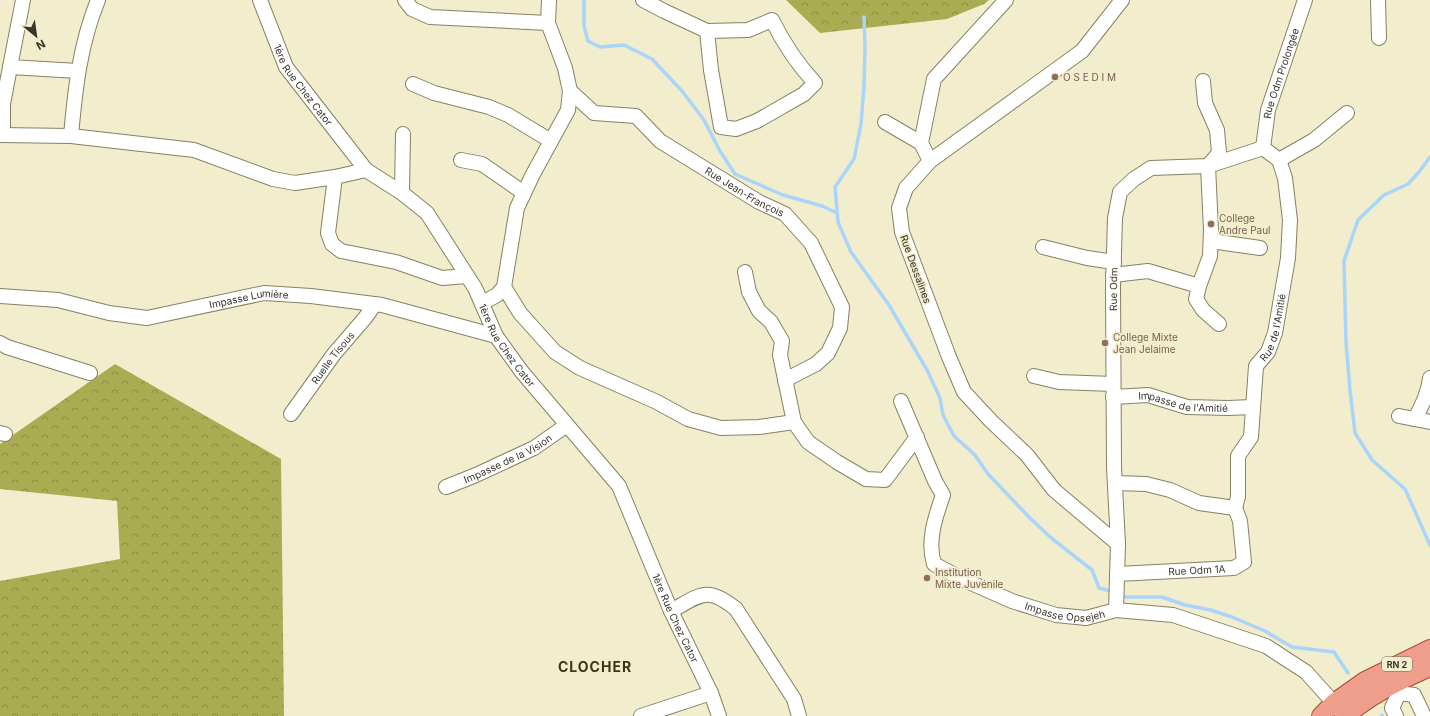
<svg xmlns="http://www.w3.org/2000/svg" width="1430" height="716" viewBox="0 0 1430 716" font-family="Inter,sans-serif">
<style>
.forest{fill:url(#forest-crowns)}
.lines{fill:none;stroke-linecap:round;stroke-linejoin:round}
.stream{stroke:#aad5fa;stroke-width:3.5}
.minor-casing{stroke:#868163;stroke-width:16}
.major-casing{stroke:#a84f36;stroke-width:20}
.minor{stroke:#fff;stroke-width:14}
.major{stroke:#ef9e8b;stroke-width:18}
.education-dot{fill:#8d6e63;stroke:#f2edcc;stroke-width:1.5}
.labels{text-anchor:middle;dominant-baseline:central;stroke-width:3.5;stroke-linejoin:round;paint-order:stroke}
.shield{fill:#f2edcc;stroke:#6f6c59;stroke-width:1}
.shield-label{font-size:9px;font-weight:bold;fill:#373528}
.street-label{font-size:10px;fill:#373528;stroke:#f2edcc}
.education-label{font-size:10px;fill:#785e54;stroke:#f2edcc;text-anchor:start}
.district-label{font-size:14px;font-weight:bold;letter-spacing:1px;fill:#3b361b;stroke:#f2edcc}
</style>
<defs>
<pattern id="forest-crowns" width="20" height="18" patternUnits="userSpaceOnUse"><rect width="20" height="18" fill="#a9ad51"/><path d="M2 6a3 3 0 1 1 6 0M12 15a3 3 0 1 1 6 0" fill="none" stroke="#8a8e43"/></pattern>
</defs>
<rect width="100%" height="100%" fill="#f2edcc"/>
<path class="forest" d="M 786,0 L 989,0 L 984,4 L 947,19 L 820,33 Z
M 115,364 L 281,459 L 284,716 L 0,716 L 0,581 L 120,559 L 117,501 L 0,489 L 0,444 Z"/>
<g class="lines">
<path class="stream" d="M 584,0 L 584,26 L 588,41 L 600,47 L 624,45 L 652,59 L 682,91 L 704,120 L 720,151 L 735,174 L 783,195 L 822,206 L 837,213
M 864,17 L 865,49 L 864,86 L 861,124 L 854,159 L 835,187 L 838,222 L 851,252 L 889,305 L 927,370 L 940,398 L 943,415 L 954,436 L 975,455 L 988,474 L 1031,519 L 1050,537 L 1092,570 L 1099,588 L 1114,592
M 1430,157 L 1419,172 L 1408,184 L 1384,195 L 1358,220 L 1344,261 L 1346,342 L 1350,390 L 1355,433 L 1372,460 L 1405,489 L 1430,545
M 1120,594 L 1126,597 L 1162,597 L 1185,605 L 1211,610 L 1232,617 L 1265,631 L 1292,647 L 1334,652 L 1348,673
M 1382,715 L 1382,716"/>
<defs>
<g id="minor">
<path d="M 23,0 L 10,67 L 78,71"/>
<path id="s1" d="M 260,0 L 286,67 L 366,170 L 402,193 L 427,213 L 475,288 L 496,336 L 522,372 L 619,486 L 671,611 L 711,693 L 719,716"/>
<path d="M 405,0 L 412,9 L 430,17 L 548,23"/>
<path d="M 643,0 L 664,11 L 707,31 L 748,30 L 772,20 C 784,44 797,64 815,83 L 804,94 L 757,121 L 736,129 L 721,127 L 711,70 L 707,31"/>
<path d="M 1378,0 L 1379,38"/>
<path d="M 413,84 L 434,93 L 489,107 L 508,115 L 551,141"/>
<path id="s2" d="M 570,91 L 594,113 L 636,116 L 660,141 L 759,202 L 785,214 L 811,243 L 842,307 L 840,328 L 828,353 L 816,364 L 785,380"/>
<path d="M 885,122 L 921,143"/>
<path d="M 0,135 L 71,136 L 194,150 L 273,179 L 295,183 L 335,177 L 366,170"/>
<path d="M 3,135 L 3,104 L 10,67"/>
<path d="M 71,136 C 75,90 80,44 98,0"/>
<path id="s3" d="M 1263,148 L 1268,110 L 1305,0"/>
<path d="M 461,160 L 482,164 L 524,193"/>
<path d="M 1279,160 L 1314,140 L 1347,113"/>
<path d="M 930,161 L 921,143 L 934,79 L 1006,0"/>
<path d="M 335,177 L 328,233 L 332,244 L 341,251 L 396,262 L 442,278 L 467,276"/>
<path d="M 402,193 L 403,134"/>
<path d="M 1211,241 L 1260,248"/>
<path d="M 1043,247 L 1087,258 L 1114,262"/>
<path d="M 745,272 L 749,292 L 759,311 L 771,322 L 782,341 L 780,355 L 794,422 L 808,442 L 837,462 L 866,479 L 885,480 L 917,437"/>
<path d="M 1113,275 L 1148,271 L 1199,286"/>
<path d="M 504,287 L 520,313 L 555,352 L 580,368 L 657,402 L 688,419 L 721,428 L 759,427 L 794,422"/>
<path id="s4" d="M 0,296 L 58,300 L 109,313 L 147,318 L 264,293 L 311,296 L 382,305 L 496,336"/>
<path d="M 482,303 L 497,295 L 504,287 L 517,208 L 532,176 L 568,110 L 570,91 L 565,68 L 548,23 L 549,0"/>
<path d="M 1219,324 L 1203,310 L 1196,299 L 1199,286 L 1210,256 L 1211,230 L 1208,166 L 1263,148 L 1279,160"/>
<path d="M 0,343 L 7,347 L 90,373"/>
<path d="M 1034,376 L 1059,382 L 1113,384"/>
<path id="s5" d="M 1113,397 L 1148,395 L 1187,407 L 1228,408 L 1253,407"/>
<path id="s6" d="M 901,401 L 935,481 L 943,495 C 935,518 927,541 934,564 L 962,579 L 1012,601 L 1056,615 L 1086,618 L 1116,610 L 1173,615 L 1266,646 L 1306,672 L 1341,711"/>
<path id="s7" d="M 291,414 L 334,354 L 365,318 L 375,304"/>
<path d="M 1399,416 L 1430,422"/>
<path d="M 1415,419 C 1422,405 1428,394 1430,378"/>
<path d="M 0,433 L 5,434"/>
<path id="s8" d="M 1115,483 L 1146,484 L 1170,490 L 1199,503 L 1235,508 L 1238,497 L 1238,456 L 1251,437 L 1256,366 L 1268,352 L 1275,333 L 1288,258 L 1290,220 L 1285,178 L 1279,160"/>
<path id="s9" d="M 446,487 L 476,475 L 534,448 L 567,425"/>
<path d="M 1118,544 L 1054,490 L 1027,455 L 991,421 L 964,392 L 949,357 L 902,232 L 899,208 L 906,188 L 930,161 L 1082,51 L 1122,0"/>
<path id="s10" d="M 1117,574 L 1234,568 L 1244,562 L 1240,521 L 1235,508"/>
<path id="s11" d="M 1116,610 L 1118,544 L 1114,467 L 1113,287 L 1115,218 L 1120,192 L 1134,179 L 1151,168 L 1208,166 L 1219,153 L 1217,130 L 1205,103 L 1203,81"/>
<path d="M 671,611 C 700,595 707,585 736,609 L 794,699 L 799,716"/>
<path d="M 1391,674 L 1399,693 L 1392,708 L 1396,716"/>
<path d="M 1399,693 L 1414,695 L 1424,716"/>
<path d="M 641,716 L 711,693"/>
</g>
<path id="major" d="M 1321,716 L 1334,703 L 1365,681 L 1430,649
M 1345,716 C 1372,694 1398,681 1430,667"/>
</defs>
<use href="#minor" class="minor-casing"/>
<use href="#major" class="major-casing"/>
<use href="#minor" class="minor"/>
<use href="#major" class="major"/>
</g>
<g class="education-dot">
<circle cx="1055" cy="77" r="4"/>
<circle cx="1211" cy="224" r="4"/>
<circle cx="1105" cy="343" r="4"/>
<circle cx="927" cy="578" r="4"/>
</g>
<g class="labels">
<rect class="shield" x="1382" y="657" width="30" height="14" rx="3"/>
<g class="shield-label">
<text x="1397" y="664">RN 2</text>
</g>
<g class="street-label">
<text stroke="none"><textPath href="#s3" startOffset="77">Rue Odm Prolongée</textPath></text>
<text stroke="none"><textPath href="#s1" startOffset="96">1ère Rue Chez Cator</textPath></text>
<text stroke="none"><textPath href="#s2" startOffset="208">Rue Jean-François</textPath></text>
<text transform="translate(916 269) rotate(70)">Rue Dessalines</text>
<text stroke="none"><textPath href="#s11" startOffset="321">Rue Odm</textPath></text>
<text stroke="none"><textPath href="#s4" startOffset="253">Impasse Lumière</textPath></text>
<text stroke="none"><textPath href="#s8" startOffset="314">Rue de l'Amitié</textPath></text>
<text stroke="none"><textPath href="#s1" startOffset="432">1ère Rue Chez Cator</textPath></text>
<text stroke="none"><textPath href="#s7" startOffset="70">Ruelle Tisous</textPath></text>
<text stroke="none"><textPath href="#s5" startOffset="71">Impasse de l'Amitié</textPath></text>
<text stroke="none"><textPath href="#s9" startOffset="68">Impasse de la Vision</textPath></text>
<text stroke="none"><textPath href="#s10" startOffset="80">Rue Odm 1A</textPath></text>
<text stroke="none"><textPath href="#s6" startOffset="315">Impasse Opsejeh</textPath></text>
<text stroke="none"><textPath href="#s1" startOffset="756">1ère Rue Chez Cator</textPath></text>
</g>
<g class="education-label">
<text x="1063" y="77">O S E D I M</text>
<text x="1219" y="218">College<tspan x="1219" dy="12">Andre Paul</tspan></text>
<text x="1113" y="337">College Mixte<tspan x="1113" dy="12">Jean Jelaime</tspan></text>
<text x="935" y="572">Institution<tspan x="935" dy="12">Mixte Juvénile</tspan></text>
</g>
<g class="district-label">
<text x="595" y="666">CLOCHER</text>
</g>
</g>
<g transform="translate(36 36) rotate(151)" stroke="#f2edcc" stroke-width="3" paint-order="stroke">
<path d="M0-3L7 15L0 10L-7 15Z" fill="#373528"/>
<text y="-6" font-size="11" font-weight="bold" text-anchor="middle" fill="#373528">N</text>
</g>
</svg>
